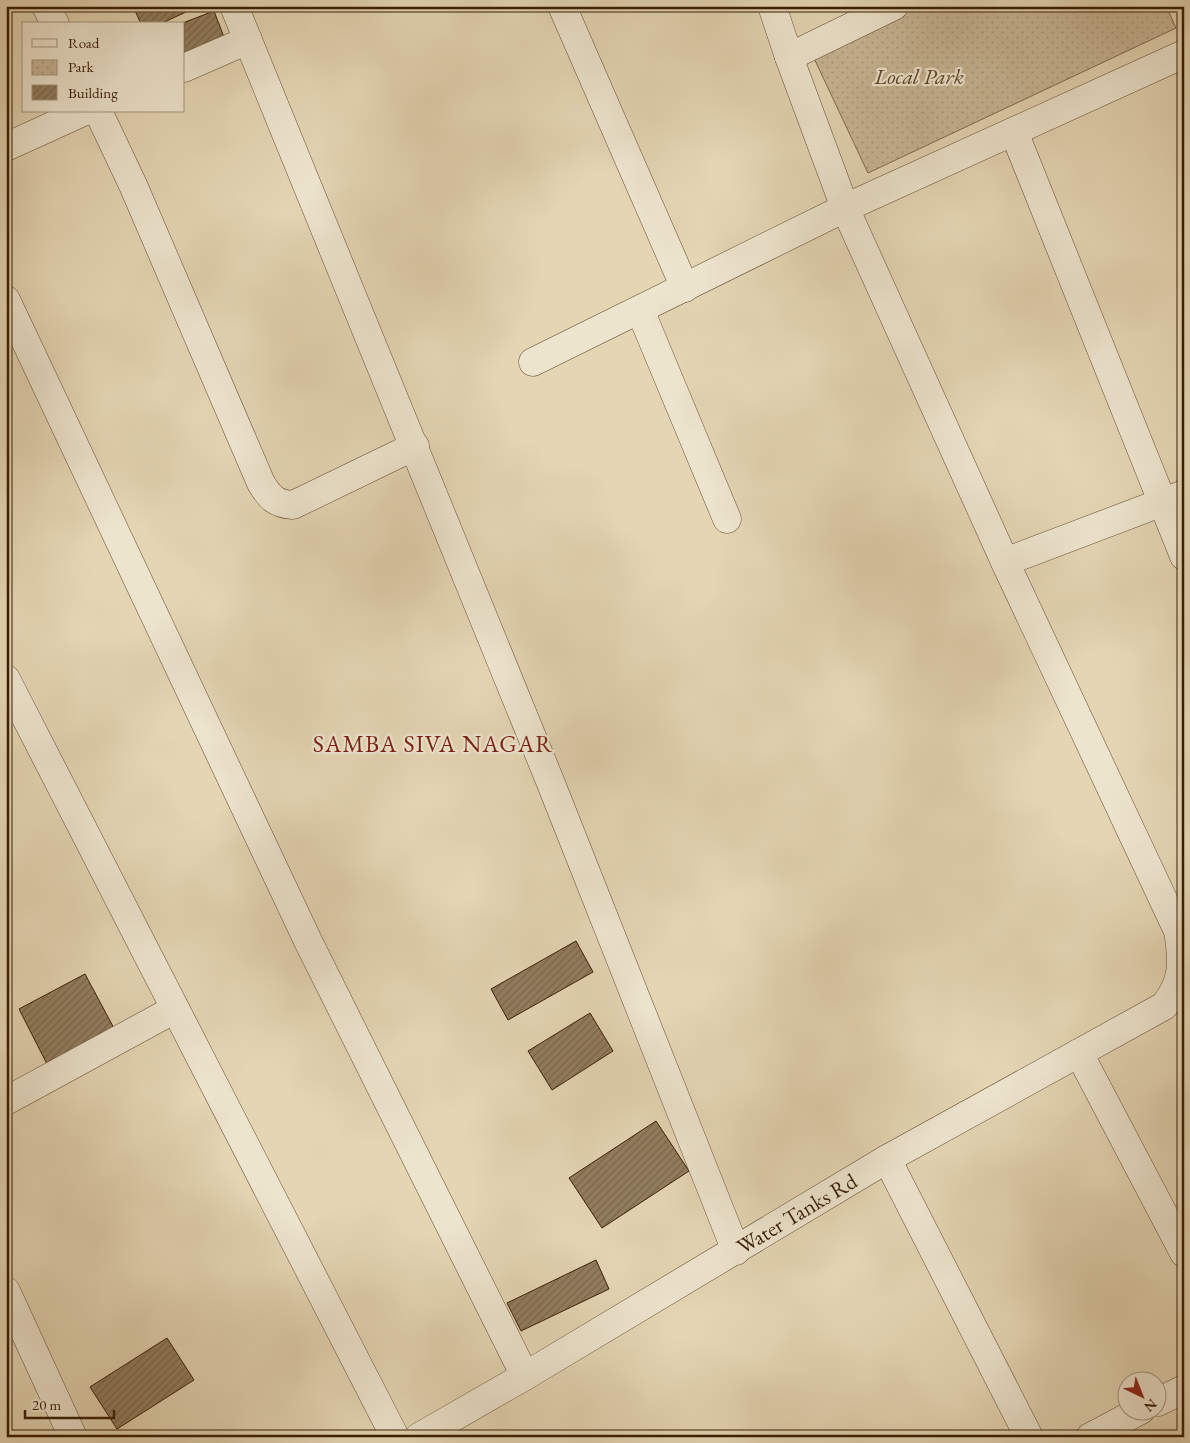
<svg xmlns="http://www.w3.org/2000/svg" width="1190" height="1443" viewBox="0 0 1190 1443" font-family="'EB Garamond',serif">
<style>
.park{fill:url(#park-dots);stroke:#806a4c}
.building{fill:url(#building-hatch);stroke:#391e04}
.lines{fill:none;stroke-linecap:round;stroke-linejoin:round}
.minor-casing{stroke:#644c30;stroke-width:29}
.tertiary-casing{stroke:#644c30;stroke-width:29}
.minor{stroke:#ede4ce;stroke-width:28}
.tertiary{stroke:#ede4ce;stroke-width:28}
.labels{text-anchor:middle;dominant-baseline:central;stroke-width:4.5;stroke-linejoin:round;paint-order:stroke}
.park-label{font-size:22px;font-style:italic;fill:#5c4428;stroke:#ede4ce}
.street-label{font-size:22px;fill:#391e04;stroke:#ede4ce}
.neighbourhood-label{font-size:24px;letter-spacing:1px;fill:#7a1f14;stroke:#ede4ce}
</style>
<defs>
<pattern id="park-dots" width="8" height="8" patternUnits="userSpaceOnUse" patternTransform="scale(1.25)"><rect width="8" height="8" fill="#c7b695"/><path d="M2 2h.1M6 6h.1" fill="none" stroke="#ac9c7f" stroke-width="1.8" stroke-linecap="round"/></pattern>
<pattern id="building-hatch" width="6" height="6" patternUnits="userSpaceOnUse" patternTransform="scale(1.25)"><rect width="6" height="6" fill="#927d5f"/><path d="M-1 1l2-2M0 6l6-6M5 7l2-2" fill="none" stroke="#78664c"/></pattern>
</defs>
<rect width="100%" height="100%" fill="#e4d5b3"/>
<filter id="stains"><feTurbulence type="fractalNoise" baseFrequency=".004" numOctaves="4"/><feColorMatrix values="0 0 0 0 .2 0 0 0 0 .09 0 0 0 0 .02 0 0 0 .5 -.17"/></filter>
<radialGradient id="worn" r=".72"><stop offset=".6" stop-color="#630" stop-opacity="0"/><stop offset="1" stop-color="#630" stop-opacity=".3"/></radialGradient>
<path class="park" d="M 913,6 L 1166,6 L 1176,28 L 868,173 L 812,54 Z"/>
<path class="building" d="M 133,6 L 199,6 L 160,24 L 141,24 Z
M 214,11 L 227,45 L 184,62 L 184,24 L 180,24 Z
M 576,941 L 593,972 L 508,1020 L 491,989 Z
M 85,974 L 116,1032 L 49,1068 L 19,1009 Z
M 590,1013 L 613,1051 L 552,1090 L 528,1051 Z
M 656,1121 L 689,1171 L 602,1228 L 569,1178 Z
M 596,1260 L 609,1289 L 521,1331 L 507,1303 Z
M 167,1338 L 194,1380 L 117,1429 L 90,1387 Z"/>
<g class="lines">
<defs>
<g id="minor">
<path d="M 46,6 L 55,24"/>
<path d="M 234,6 L 550,781 L 736,1251"/>
<path d="M 562,6 L 685,288"/>
<path d="M 789,57 L 894,6"/>
<path d="M 184,68 L 248,40"/>
<path d="M 98,111 L 133,185 L 261,483 C 270,498 276,504 293,505 L 415,446"/>
<path d="M 1014,132 L 1184,556"/>
<path d="M 6,147 L 85,111"/>
<path d="M 6,300 L 308,941 L 525,1376"/>
<path d="M 640,310 L 727,519"/>
<path d="M 533,362 L 845,208 L 1184,54"/>
<path d="M 6,679 L 395,1437"/>
<path d="M 1079,1053 L 1184,1253"/>
<path d="M 6,1101 L 175,1009"/>
<path d="M 887,1159 L 1029,1437"/>
<path d="M 6,1291 L 73,1437"/>
<path d="M 1158,1402 L 1184,1389"/>
<path id="s1" d="M 419,1437 L 525,1376 L 887,1159 L 1164,1006 C 1184,982 1183,961 1178,931 L 1005,562"/>
<path d="M 1090,1437 L 1141,1410"/>
</g>
<path id="tertiary" d="M 772,6 L 789,57 L 845,208 L 1005,562 L 1184,494"/>
</defs>
<use href="#minor" class="minor-casing"/>
<use href="#tertiary" class="tertiary-casing"/>
<use href="#minor" class="minor"/>
<use href="#tertiary" class="tertiary"/>
</g>
<g class="labels">
<g class="park-label">
<text x="919" y="76">Local Park</text>
</g>
<g class="street-label">
<text stroke="none"><textPath href="#s1" startOffset="439">Water Tanks Rd</textPath></text>
</g>
<g class="neighbourhood-label">
<text x="433" y="743">SAMBA SIVA NAGAR</text>
</g>
</g>
<rect width="1190" height="1443" fill="none" stroke="#e4d5b3" stroke-width="25"/>
<rect x="8" y="8" width="1175" height="1428" fill="none" stroke="#391e04" stroke-width="2.5"/>
<rect x="12" y="12" width="1165" height="1418" fill="none" stroke="#391e04"/>
<rect x="22" y="22" width="162" height="90" fill="#ede4ce" stroke="#a5957d"/>
<rect x="32" y="39" width="25" height="8" fill="#ede4ce" stroke="#a5957d"/>
<text x="68" y="48" font-size="15" fill="#391e04">Road</text>
<rect x="32" y="60" width="25" height="15" fill="url(#park-dots)" stroke="#a5957d"/>
<text x="68" y="72" font-size="15" fill="#391e04">Park</text>
<rect x="32" y="85" width="25" height="15" fill="url(#building-hatch)" stroke="#a5957d"/>
<text x="68" y="98" font-size="15" fill="#391e04">Building</text>
<g transform="translate(1142 1396) rotate(137)"><circle r="24" fill="#ede4ce" stroke="#a5957d"/>
<path d="M0-4L9 19L0 12L-9 19Z" fill="#8f2418"/>
<text y="-8" font-size="14" font-weight="bold" text-anchor="middle" fill="#391e04">N</text>
</g>
<path d="M25 1410v8h89v-8" fill="none" stroke="#391e04" stroke-width="2.5"/>
<text x="32" y="1410" font-size="15" fill="#391e04" stroke="#ede4ce" stroke-width="4" paint-order="stroke">20 m</text>
<rect width="100%" height="100%" filter="url(#stains)"/>
<rect width="100%" height="100%" fill="url(#worn)"/>
</svg>
